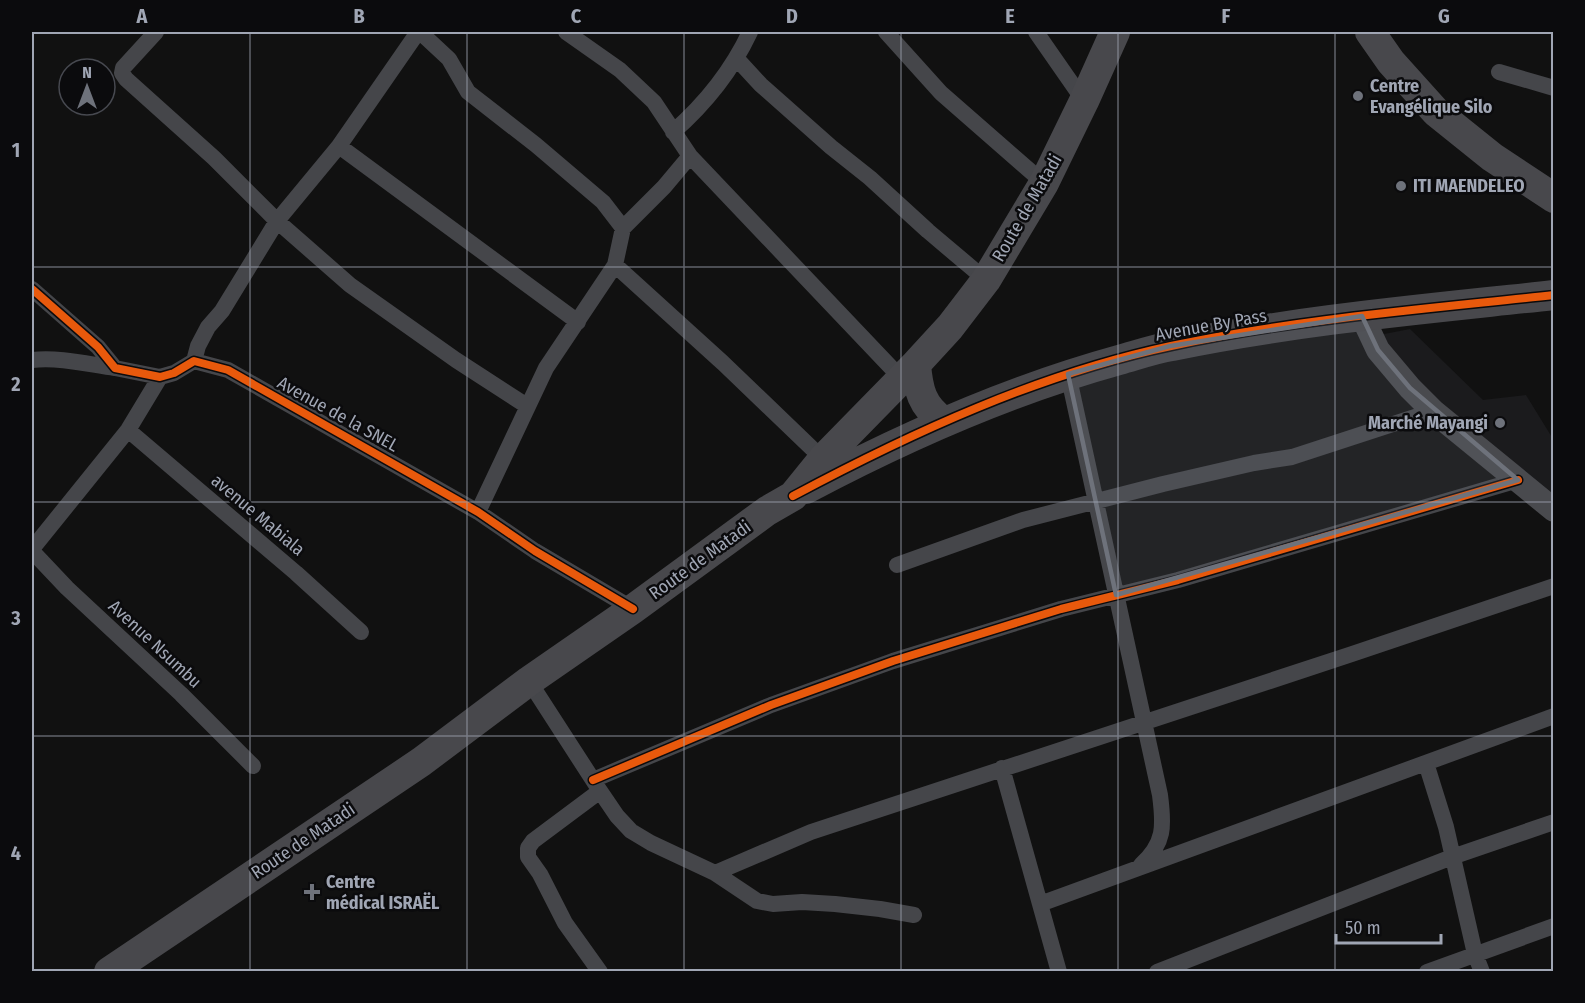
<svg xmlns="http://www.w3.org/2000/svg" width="1585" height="1003" viewBox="0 0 1585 1003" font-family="'Fira Sans Condensed',sans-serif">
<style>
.built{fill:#1b1b1d}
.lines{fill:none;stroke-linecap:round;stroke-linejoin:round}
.street{stroke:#45464a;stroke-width:16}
.secondary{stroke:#494a4e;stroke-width:24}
.highway{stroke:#48484c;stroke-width:30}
.cycleway-casing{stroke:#0b0b0d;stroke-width:11}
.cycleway{stroke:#e8590c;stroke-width:8}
.marked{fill:#6e727b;fill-opacity:0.2;stroke:#6e727b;stroke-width:4.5;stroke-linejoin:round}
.grid{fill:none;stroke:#a0a6b4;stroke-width:1.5;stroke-opacity:0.55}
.poi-dot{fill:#6e727b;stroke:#0b0b0d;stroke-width:2}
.labels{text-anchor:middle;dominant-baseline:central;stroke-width:5;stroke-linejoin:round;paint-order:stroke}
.poi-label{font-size:18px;font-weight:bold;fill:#a0a6b4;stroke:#0b0b0d;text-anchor:start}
.street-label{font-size:18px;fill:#a0a6b4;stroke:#0b0b0d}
.neatline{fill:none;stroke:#a0a6b4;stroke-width:2}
.grid-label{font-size:20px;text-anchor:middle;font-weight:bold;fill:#a0a6b4}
</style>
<rect width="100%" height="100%" fill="#111"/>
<path class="built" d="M 1410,329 L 1483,400 L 1526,395 L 1553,439 L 1553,503 L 1436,407 L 1379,335 Z"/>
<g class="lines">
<path class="street" d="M 156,32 L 123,68 L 122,73 L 126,79 L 214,158 L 277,221 L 350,285 L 456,360 L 527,406
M 420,32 L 449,59 L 468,92 L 536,145 L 603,202 L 623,228
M 566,32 L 620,70 L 654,102 L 690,156 L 902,379
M 886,32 L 941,93 L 1044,183
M 1036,32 L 1084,101
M 737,59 L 761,85 L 831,147 L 870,178 L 928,231 L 986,280
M 1499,72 L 1554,88
M 673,132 C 705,104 732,70 750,32
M 339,146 L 578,322
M 615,265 L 723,363 L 823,459
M 32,289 L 98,347 L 115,368 L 160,377 L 174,373 L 194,361 L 228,370 L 478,512 L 535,551 L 633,609
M 32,360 C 59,357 87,364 115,368
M 194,361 L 198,346 L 208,327 L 222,311 L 277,221 L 339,146 L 418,32
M 1068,374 L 1160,795 C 1164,826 1165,843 1141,865
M 128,430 L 296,573 L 361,632
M 478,512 L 546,368 L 615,265 L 623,228 L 664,187 L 690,156
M 32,549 L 128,430 L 160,377
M 32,551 L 67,588 L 181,694 L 253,766
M 897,565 L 1023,520 L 1163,484 L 1254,463 L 1292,457 L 1433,411
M 529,681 L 600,791 L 617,816 L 631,831 L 651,843 L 715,873 L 757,901 L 773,904 L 802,902 L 835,904 L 880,909 L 914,915
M 1426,763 L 1446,827 L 1475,954 L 1482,972
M 1002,768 L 1059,972
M 593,780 L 771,705 L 893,661 L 1061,609 L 1178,580 L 1518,480
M 715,873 L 811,832 L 1352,654 L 1554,586
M 1040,904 L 1554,716
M 600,972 L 565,923 L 540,874 L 528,857 L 528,848 L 533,841 L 600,791
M 1157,972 L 1452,857 L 1554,822
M 1427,972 L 1554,926"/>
<path class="secondary" d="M 1362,316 L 1378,350 L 1410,388 L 1433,411 L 1554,510"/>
<path class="highway" d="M 1370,32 L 1391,62 L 1436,112 L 1492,157 L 1554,198
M 916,364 C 918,390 922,406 943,421
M 806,489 C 906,436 1010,390 1119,360 C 1137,355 1154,349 1172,346 C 1298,320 1426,309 1554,295
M 109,972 L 421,762 L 529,681 L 633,609 L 767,511 L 793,496 L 823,459 L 916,364 L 950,327 L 986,280 L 1044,183 L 1084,101 L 1115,32"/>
<defs>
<path id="cycleway" d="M 32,289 L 98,347 L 115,368 L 160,377 L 174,373 L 194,361 L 228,370 L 478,512 L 535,551 L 633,609
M 793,496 C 911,433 1039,374 1171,346 C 1297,319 1426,309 1554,295
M 593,780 L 771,705 L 893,661 L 1061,609 L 1178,580 L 1518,480"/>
</defs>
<use href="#cycleway" class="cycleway-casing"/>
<use href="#cycleway" class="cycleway"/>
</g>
<path class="marked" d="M 1362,316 L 1378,350 L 1410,388 L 1518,480 L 1116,595 L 1068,374 L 1170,346 Z"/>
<path class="grid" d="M 250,32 L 250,972M 467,32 L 467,972M 684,32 L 684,972M 901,32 L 901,972M 1118,32 L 1118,972M 1335,32 L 1335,972M 32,267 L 1554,267M 32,502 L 1554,502M 32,736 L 1554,736"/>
<g class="poi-dot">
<circle cx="1358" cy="96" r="6"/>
<circle cx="1401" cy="186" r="6"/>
<circle cx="1500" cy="423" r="6"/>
<path d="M309 883h6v6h6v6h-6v6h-6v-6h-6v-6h6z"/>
</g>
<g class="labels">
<g class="poi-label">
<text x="1370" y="86">Centre<tspan x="1370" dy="21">Evangélique Silo</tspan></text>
<text x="1413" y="186">ITI MAENDELEO</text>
<text x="1488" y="423" text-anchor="end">Marché Mayangi</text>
<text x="326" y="882">Centre<tspan x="326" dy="21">médical ISRAËL</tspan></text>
</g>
<g class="street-label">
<text transform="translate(1027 208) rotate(-60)">Route de Matadi</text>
<text transform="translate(1211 325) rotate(-10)">Avenue By Pass</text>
<text transform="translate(338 414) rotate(29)">Avenue de la SNEL</text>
<text transform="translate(258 515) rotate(40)">avenue Mabiala</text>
<text transform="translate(700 560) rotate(-36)">Route de Matadi</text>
<text transform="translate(155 644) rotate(43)">Avenue Nsumbu</text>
<text transform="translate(303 841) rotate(-34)">Route de Matadi</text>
</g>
</g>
<rect width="1585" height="1003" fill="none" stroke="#0b0b0d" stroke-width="66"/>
<g transform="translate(87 87)"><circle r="28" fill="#0b0b0d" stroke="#474950" stroke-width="1.5"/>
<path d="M0-4.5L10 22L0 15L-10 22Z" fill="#6e727b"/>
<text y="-9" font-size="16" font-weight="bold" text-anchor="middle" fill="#a0a6b4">N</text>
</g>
<path d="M1336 934v9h105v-9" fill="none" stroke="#a0a6b4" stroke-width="3"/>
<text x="1345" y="934" font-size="18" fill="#a0a6b4" stroke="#0b0b0d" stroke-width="4.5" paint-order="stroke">50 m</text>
<rect x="33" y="33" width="1519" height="937" class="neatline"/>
<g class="grid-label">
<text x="142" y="23">A</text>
<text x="359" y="23">B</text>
<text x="576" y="23">C</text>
<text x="792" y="23">D</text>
<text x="1010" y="23">E</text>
<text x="1226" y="23">F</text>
<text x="1444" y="23">G</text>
<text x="16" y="157">1</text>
<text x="16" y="391">2</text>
<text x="16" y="625">3</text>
<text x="16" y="860">4</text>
</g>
</svg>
